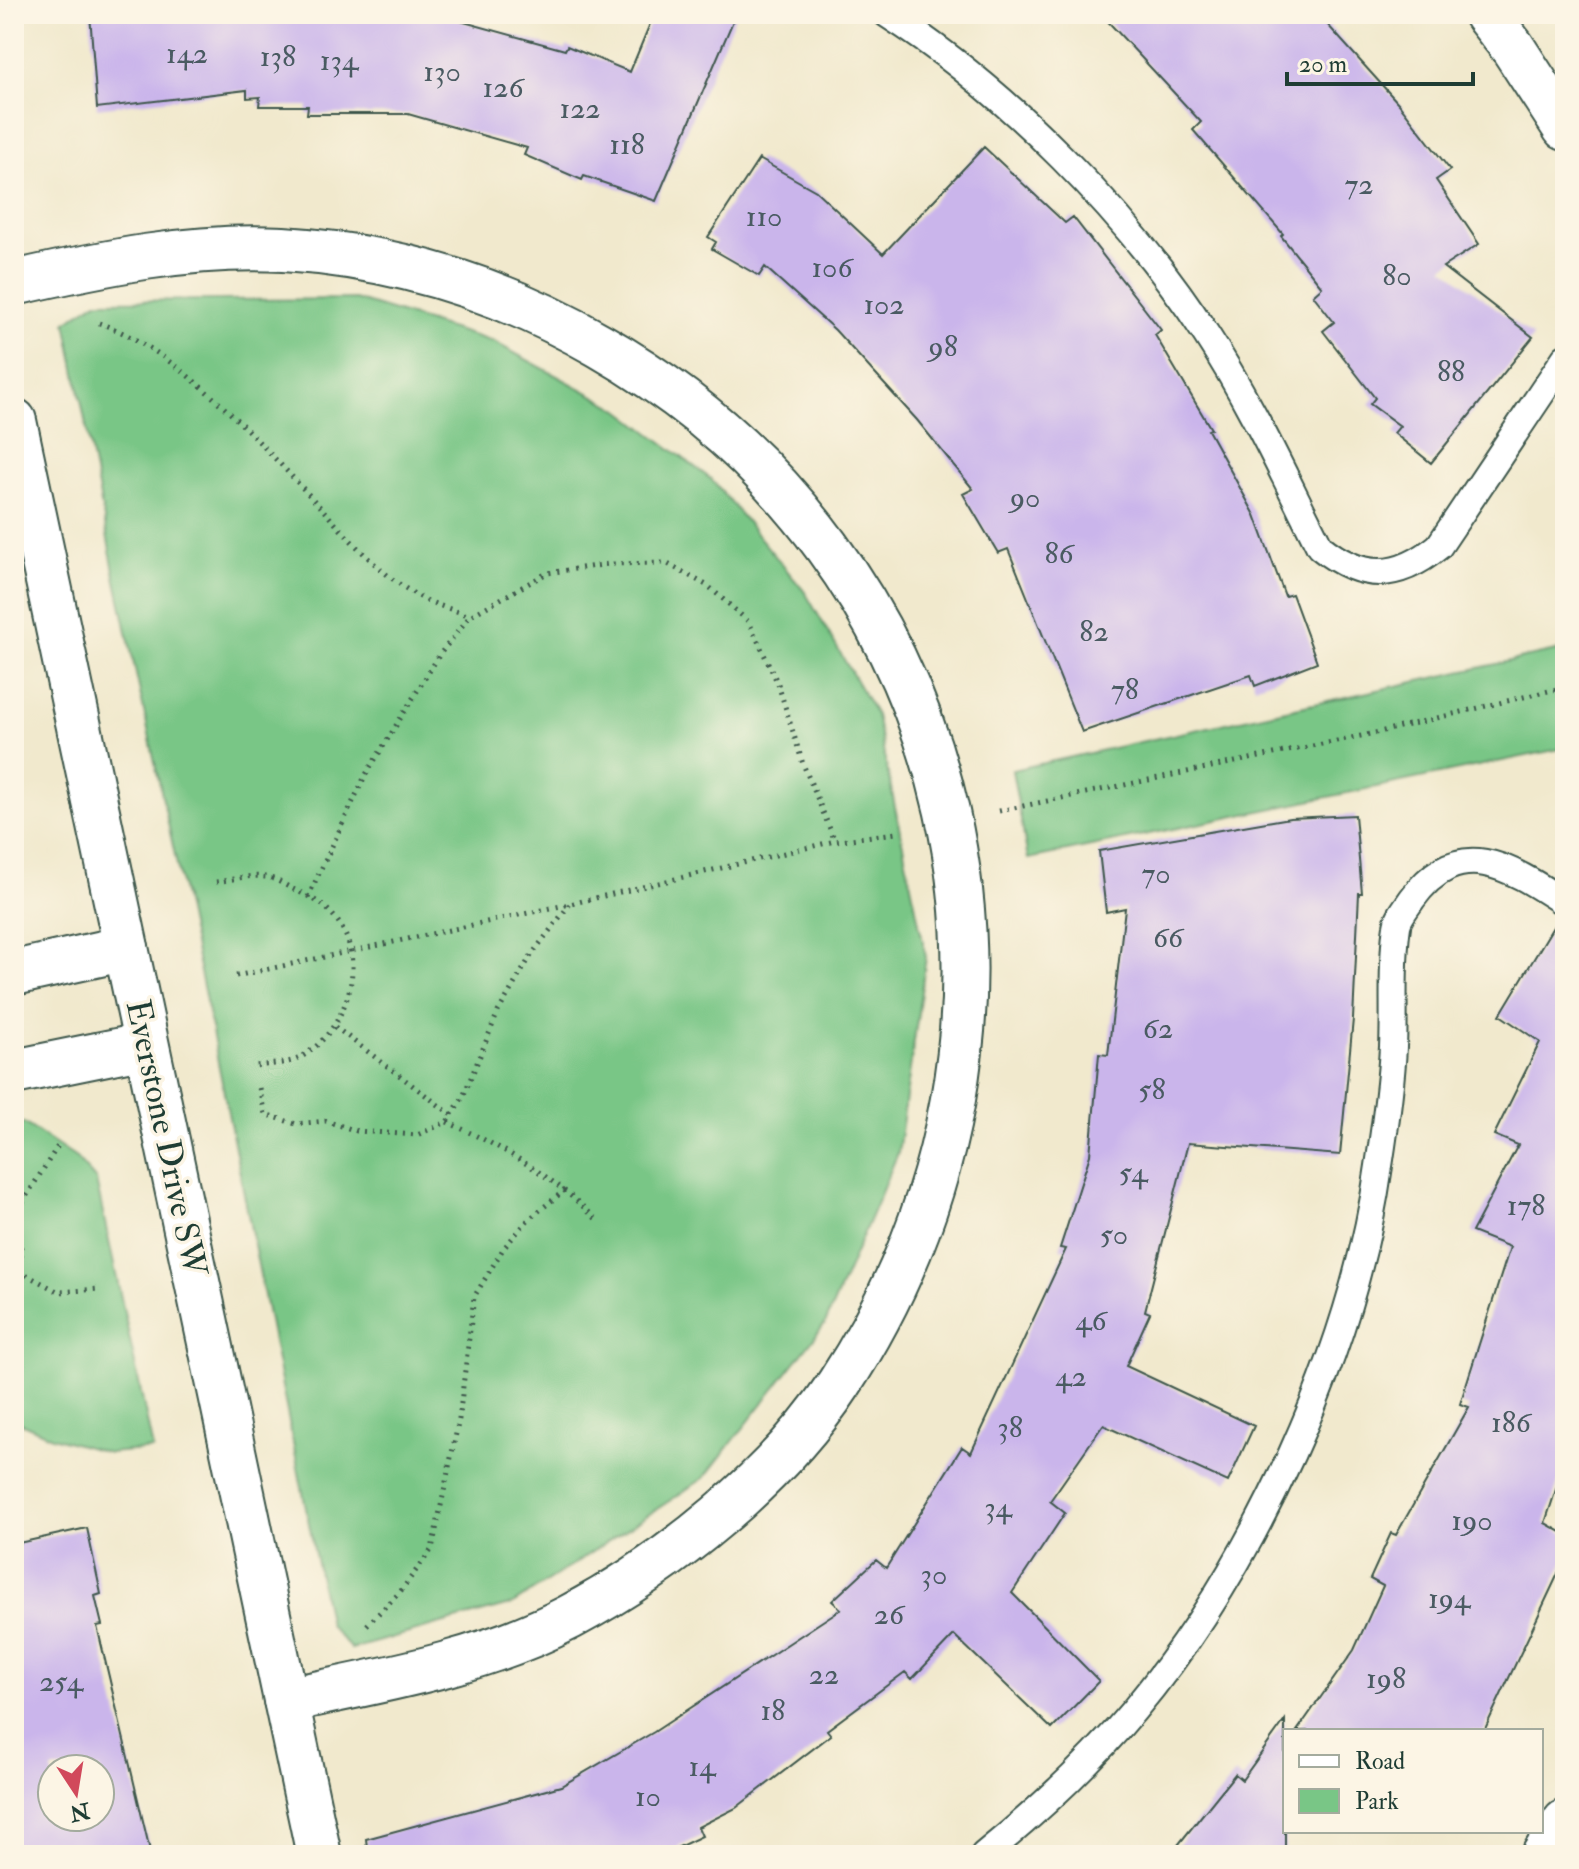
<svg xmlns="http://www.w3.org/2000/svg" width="1579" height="1869" viewBox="0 0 1579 1869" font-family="'IM FELL Double Pica',serif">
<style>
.green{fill:#79c686;stroke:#4c825d;stroke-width:2}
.building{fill:#cab5eb;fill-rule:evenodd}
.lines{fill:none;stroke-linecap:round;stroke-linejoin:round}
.service-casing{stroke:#3e574b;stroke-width:30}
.minor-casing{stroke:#3e574b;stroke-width:48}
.tertiary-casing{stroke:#3e574b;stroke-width:48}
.path{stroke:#3e574b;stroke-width:5;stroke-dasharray:2 6;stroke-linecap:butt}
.service{stroke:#fff;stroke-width:26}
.minor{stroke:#fff;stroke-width:44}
.tertiary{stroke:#fff;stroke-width:44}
.labels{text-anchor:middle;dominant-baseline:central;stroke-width:7;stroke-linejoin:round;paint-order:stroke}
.number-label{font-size:30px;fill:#4a5b62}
.street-label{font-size:34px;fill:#1f3d34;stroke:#fcf5e5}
</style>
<rect width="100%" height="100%" fill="#fcf5e5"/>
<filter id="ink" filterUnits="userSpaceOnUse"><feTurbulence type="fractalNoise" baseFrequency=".0125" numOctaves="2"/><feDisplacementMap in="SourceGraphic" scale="16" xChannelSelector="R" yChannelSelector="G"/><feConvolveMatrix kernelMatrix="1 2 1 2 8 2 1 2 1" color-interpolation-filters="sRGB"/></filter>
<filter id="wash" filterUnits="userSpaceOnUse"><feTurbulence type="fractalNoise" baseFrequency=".006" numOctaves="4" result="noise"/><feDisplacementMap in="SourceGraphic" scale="32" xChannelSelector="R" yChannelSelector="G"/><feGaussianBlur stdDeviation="1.8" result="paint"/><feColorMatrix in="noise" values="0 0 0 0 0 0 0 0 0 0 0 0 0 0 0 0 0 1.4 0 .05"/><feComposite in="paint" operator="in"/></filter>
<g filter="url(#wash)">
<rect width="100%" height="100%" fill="#f1e9cd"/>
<path class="green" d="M 355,299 L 494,342 L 617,408 L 712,480 L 805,592 L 876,715 L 926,957 L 898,1153 L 825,1324 L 704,1478 L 513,1604 L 351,1649 L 329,1625 L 204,991 L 115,576 L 66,322 L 97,301 Z
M 1565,649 L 1565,748 L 1028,859 L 1012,770 Z
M 24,1123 L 76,1158 L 96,1180 L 153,1449 L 109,1453 L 52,1437 L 14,1420 L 14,1124 Z"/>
<g id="blocks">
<path class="building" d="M 90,14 L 435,14 L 565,50 L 567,46 L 630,72 L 654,14 L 736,14 L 656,201 L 584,176 L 582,180 L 524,155 L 527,148 L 408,114 L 307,114 L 308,106 L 259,106 L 260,97 L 247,98 L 247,90 L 97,108 Z
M 1101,14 L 1318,14 L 1399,104 L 1450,170 L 1436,180 L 1479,244 L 1443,267 L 1533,337 L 1431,463 L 1394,433 L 1400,426 L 1370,404 L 1375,398 L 1323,331 L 1334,322 L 1313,295 L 1322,287 L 1281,236 L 1283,234 L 1193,130 L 1201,122 Z
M 984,147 L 1065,223 L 1073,217 L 1161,330 L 1155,335 L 1211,429 L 1208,430 L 1255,515 L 1285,596 L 1292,594 L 1317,662 L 1255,686 L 1251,675 L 1082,732 L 1008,549 L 998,553 L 963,494 L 973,489 L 917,420 L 835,330 L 765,267 L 759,276 L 712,249 L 716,242 L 708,237 L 759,159 L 816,191 L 883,254 Z
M 1355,815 L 1362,893 L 1359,893 L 1353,1019 L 1340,1155 L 1188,1143 L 1145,1311 L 1150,1313 L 1126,1366 L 1254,1426 L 1228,1482 L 1103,1425 L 1050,1501 L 1065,1513 L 1012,1593 L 1099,1681 L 1052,1729 L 954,1635 L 912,1679 L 905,1672 L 827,1730 L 831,1735 L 736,1808 L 698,1827 L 702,1836 L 662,1855 L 368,1855 L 366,1839 L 561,1786 L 654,1732 L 841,1609 L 832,1601 L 876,1560 L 886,1568 L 962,1447 L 971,1453 L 1066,1249 L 1060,1248 L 1090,1155 L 1099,1054 L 1108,1055 L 1125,908 L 1106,912 L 1099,851 L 1290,818 Z
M 1559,917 L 1565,919 L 1565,1462 L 1545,1523 L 1565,1534 L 1565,1559 L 1484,1731 L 1297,1731 L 1354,1650 L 1383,1586 L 1370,1579 L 1391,1533 L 1396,1535 L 1469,1407 L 1460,1404 L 1510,1247 L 1472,1232 L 1518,1145 L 1494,1135 L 1540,1042 L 1500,1015 Z
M 87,1528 L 101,1594 L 95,1596 L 102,1625 L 97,1626 L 151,1855 L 14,1855 L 14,1544 ZM 52,1769 L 100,1769 L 100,1817 L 52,1817 Z
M 1285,1720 L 1285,1855 L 1170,1855 L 1235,1774 L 1242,1780 Z"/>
</g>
</g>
<g filter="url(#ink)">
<use href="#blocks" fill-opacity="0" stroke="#3e574b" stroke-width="2"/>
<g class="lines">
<defs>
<path id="service" d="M 887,14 C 1006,90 1130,216 1206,334 C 1250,401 1284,476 1320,547 C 1362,581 1398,580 1439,546 L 1565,358
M 984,1855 C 1038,1811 1090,1763 1134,1710 C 1254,1566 1353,1352 1379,1166 C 1385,1127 1391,1087 1393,1047 C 1395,1007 1391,965 1397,926 C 1398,917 1407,907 1412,899 C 1460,833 1511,868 1565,903"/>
<path id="minor" d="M 1486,14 L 1513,48 L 1565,128
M 14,283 C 102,263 192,244 283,249 C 396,256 502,289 599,345 C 972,557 1073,1028 839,1384 C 777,1478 668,1565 570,1617 C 482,1663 382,1680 286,1700
M 14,973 L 126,948
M 14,1072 L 146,1045
M 1544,1855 L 1565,1822"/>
<path id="tertiary" d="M 14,421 L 319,1855"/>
</defs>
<use href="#service" class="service-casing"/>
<use href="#minor" class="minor-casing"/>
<use href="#tertiary" class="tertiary-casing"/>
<path class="path" d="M 99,323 C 181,351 263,446 323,510 C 352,542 384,579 424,599 C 438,606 455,610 470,616
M 999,811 L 1375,733 L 1565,687
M 216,882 C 231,880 251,874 265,877 C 274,878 285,885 293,889 C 306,895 321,902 330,912 C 372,955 349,1027 303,1056 C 292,1064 269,1064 255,1066
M 308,897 L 365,776 L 440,654 L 470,616 L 547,573 L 609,564 L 666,563 L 708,586 L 749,622 L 778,684 L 803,764 L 835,841
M 236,976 L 570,904 L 835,841 L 896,833
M 335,1027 L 452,1115
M 259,1088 L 265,1114 L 296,1124 L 326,1121 L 357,1131 L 417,1135 L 447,1122 L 463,1097 L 498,1012 L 532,954 L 570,904
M 447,1122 C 503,1147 553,1176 596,1219
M 14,1216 L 59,1144
M 14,1232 C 24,1247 24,1262 14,1278
M 19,1271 L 59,1292 L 99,1289
M 367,1625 L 400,1592 L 432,1549 L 459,1419 L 474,1297 L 503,1249 L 528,1220 L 566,1189"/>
<use href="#service" class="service"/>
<use href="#minor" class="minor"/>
<use href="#tertiary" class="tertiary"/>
</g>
</g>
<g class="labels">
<g class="number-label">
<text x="187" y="53">142</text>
<text x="278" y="56">138</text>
<text x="339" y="60">134</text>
<text x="442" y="71">130</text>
<text x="503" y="87">126</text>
<text x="580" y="108">122</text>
<text x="627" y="144">118</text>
<text x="1359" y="184">72</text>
<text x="764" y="216">110</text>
<text x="832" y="267">106</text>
<text x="1397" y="275">80</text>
<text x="884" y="304">102</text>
<text x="943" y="346">98</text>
<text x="1451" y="371">88</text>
<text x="1025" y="497">90</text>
<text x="1059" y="553">86</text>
<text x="1094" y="631">82</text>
<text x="1125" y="689">78</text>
<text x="1156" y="873">70</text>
<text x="1168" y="937">66</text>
<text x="1158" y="1028">62</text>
<text x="1152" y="1089">58</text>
<text x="1133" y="1172">54</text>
<text x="1526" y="1205">178</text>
<text x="1114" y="1234">50</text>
<text x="1091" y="1320">46</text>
<text x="1071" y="1376">42</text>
<text x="1511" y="1422">186</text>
<text x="1010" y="1427">38</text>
<text x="998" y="1507">34</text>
<text x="1472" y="1520">190</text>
<text x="934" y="1574">30</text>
<text x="1449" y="1598">194</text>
<text x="889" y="1614">26</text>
<text x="824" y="1674">22</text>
<text x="1386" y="1678">198</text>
<text x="61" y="1681">254</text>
<text x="773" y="1710">18</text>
<text x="702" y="1766">14</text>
<text x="648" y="1796">10</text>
</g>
<g class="street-label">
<text transform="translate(166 1138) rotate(78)">Everstone Drive SW</text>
</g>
</g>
<rect width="1579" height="1869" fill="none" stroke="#fcf5e5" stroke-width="48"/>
<rect x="1283" y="1729" width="260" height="104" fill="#fcf5e5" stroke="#a4ab9e" stroke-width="2"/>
<rect x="1299" y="1755" width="40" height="12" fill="#ffffff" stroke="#a4ab9e" stroke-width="2"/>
<text x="1355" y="1769" font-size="24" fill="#1f3d34">Road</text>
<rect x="1299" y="1789" width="40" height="24" fill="#79c686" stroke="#a4ab9e" stroke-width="2"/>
<text x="1355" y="1809" font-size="24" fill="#1f3d34">Park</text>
<g transform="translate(76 1793) rotate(168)"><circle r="38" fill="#fcf5e5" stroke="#a4ab9e" stroke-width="2"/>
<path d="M0-6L14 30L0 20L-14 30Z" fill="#d1495b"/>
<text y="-12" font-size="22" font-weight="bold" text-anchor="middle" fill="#1f3d34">N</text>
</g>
<path d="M1287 72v12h186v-12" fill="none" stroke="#1f3d34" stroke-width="4"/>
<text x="1299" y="72" font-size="24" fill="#1f3d34" stroke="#fcf5e5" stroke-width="6" paint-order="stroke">20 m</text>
</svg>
